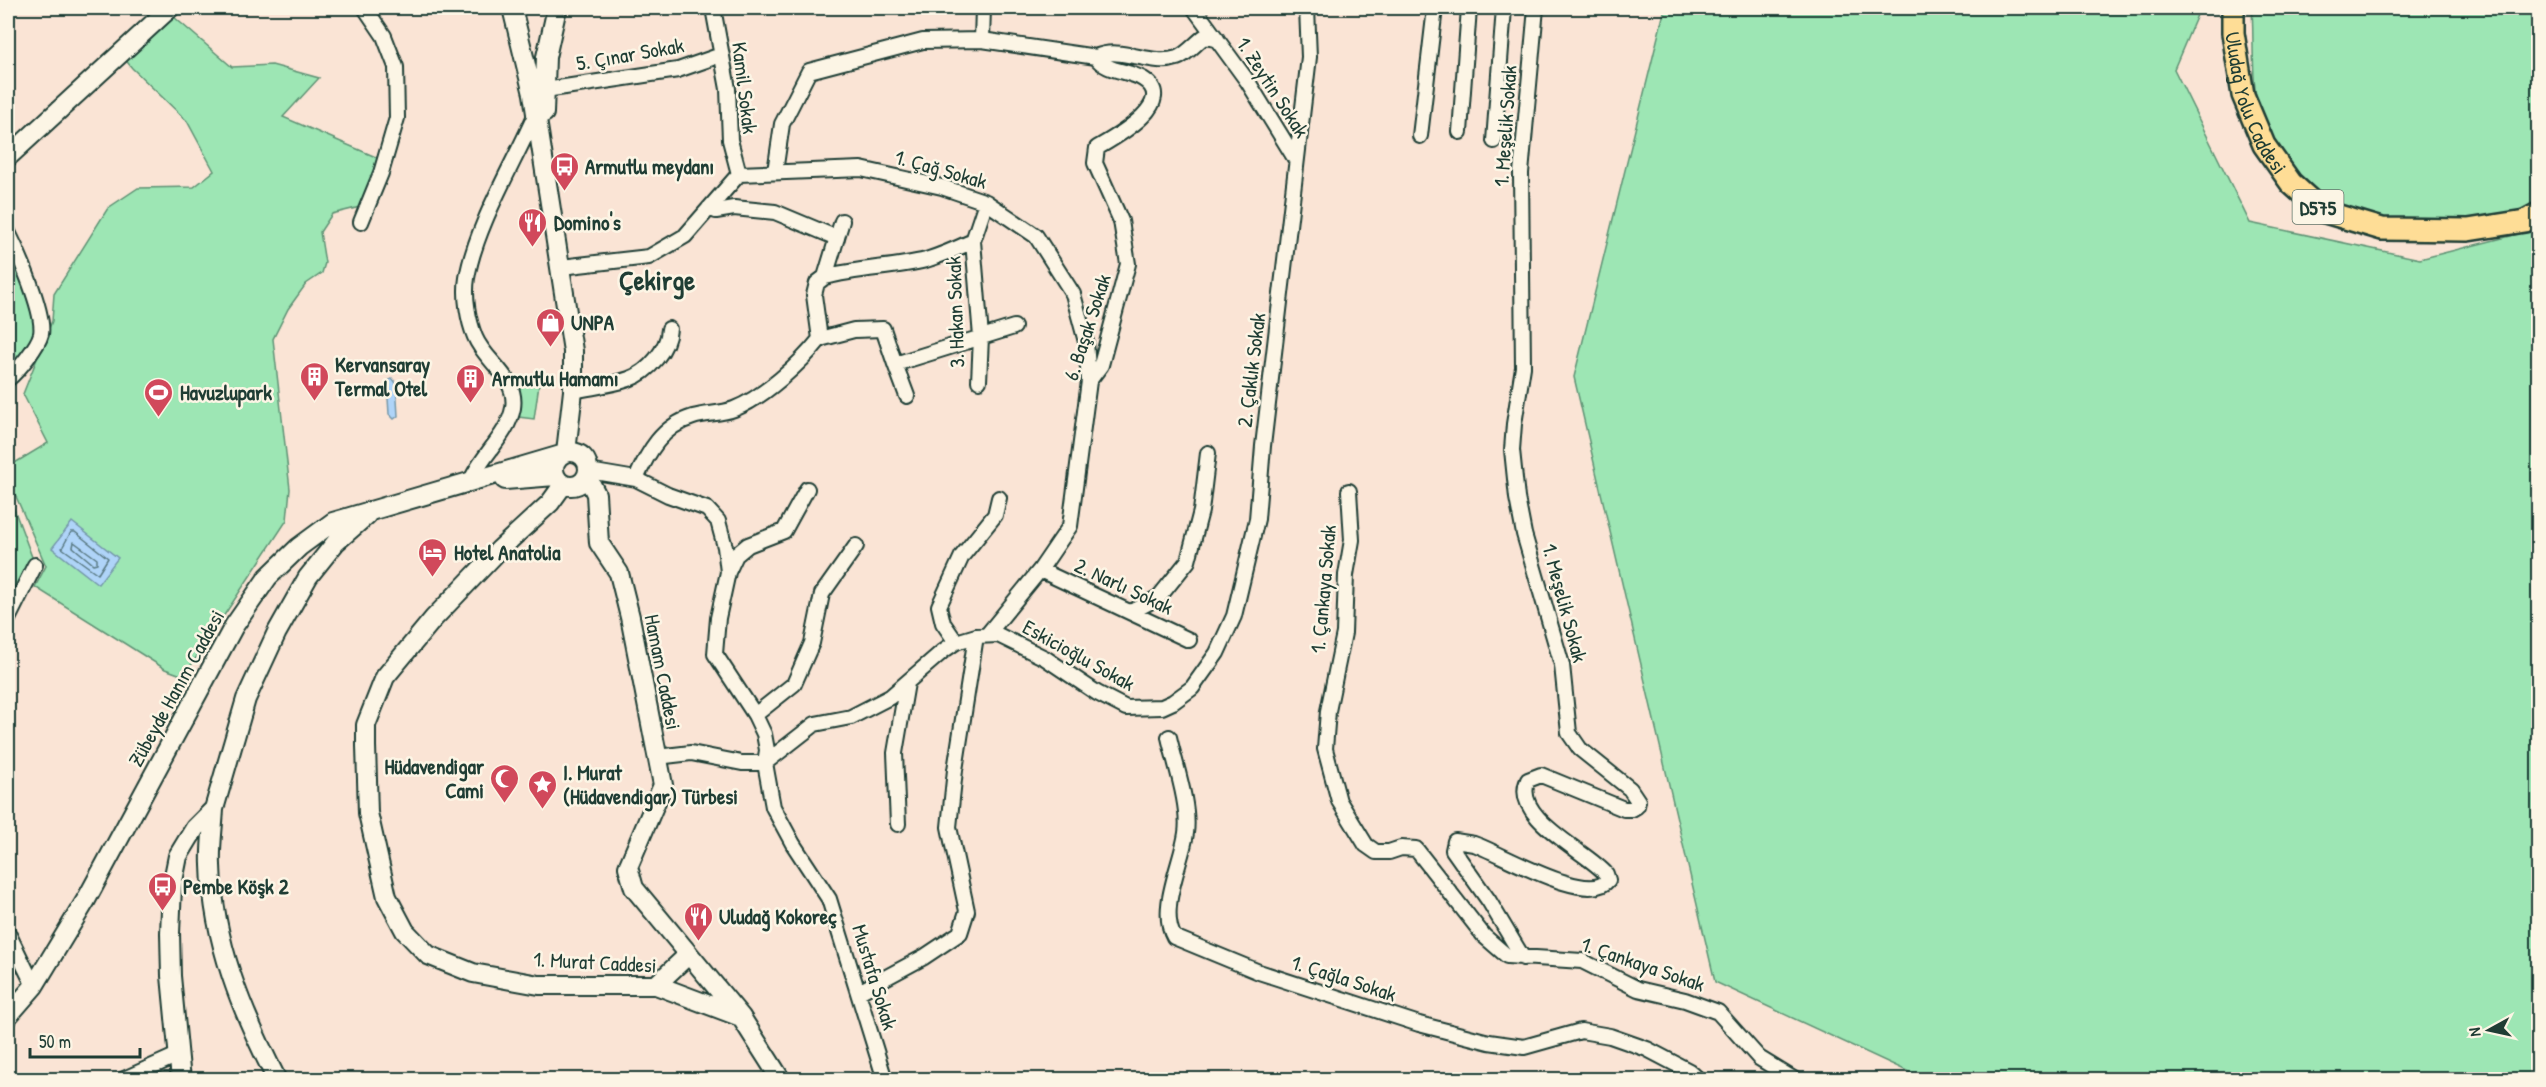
<svg xmlns="http://www.w3.org/2000/svg" width="2546" height="1087" viewBox="0 0 2546 1087" font-family="'Patrick Hand',sans-serif">
<style>
.green{fill:#9de6b4;stroke:#5e9274;stroke-width:1.5}
.water{fill:#afd4f8;stroke:#7598aa;stroke-width:1.5}
.lines{fill:none;stroke-linecap:round;stroke-linejoin:round}
.shore{stroke:#597982;stroke-width:1.5}
.street-casing{stroke:#1f3d34;stroke-width:18}
.secondary-casing{stroke:#1f3d34;stroke-width:22}
.primary-casing{stroke:#1f3d34;stroke-width:26}
.street{stroke:#fcf5e5;stroke-width:14}
.secondary{stroke:#fcf5e5;stroke-width:18}
.primary{stroke:#fedd96;stroke-width:21}
.labels{text-anchor:middle;dominant-baseline:central;stroke-width:5;stroke-linejoin:round;paint-order:stroke}
.shield{fill:#fcf5e5;stroke:#617469;stroke-width:1.5}
.shield-label{font-size:20px;font-weight:bold;fill:#1f3d34}
.street-label{font-size:21px;fill:#1f3d34;stroke:#fcf5e5}
.poi-label{font-size:21px;font-weight:bold;fill:#1f3d34;stroke:#fcf5e5;text-anchor:start}
.district-label{font-size:27px;font-weight:bold;fill:#1f3d34;stroke:#fcf5e5}
</style>
<rect width="100%" height="100%" fill="#fae4d5"/>
<filter id="ink" filterUnits="userSpaceOnUse"><feTurbulence type="fractalNoise" baseFrequency=".0167" numOctaves="2"/><feDisplacementMap in="SourceGraphic" scale="12" xChannelSelector="R" yChannelSelector="G"/><feConvolveMatrix kernelMatrix="1 2 1 2 8 2 1 2 1" color-interpolation-filters="sRGB"/></filter>
<g filter="url(#ink)">
<path class="green" d="M 1665,8 L 2200,8 L 2174,69 L 2250,223 L 2420,259 L 2538,229 L 2538,1079 L 1924,1079 L 1715,982 L 1574,377 Z
M 2252,8 L 2538,8 L 2538,203 C 2490,225 2379,232 2332,204 C 2302,186 2271,151 2260,117 C 2251,87 2254,39 2252,8 Z
M 167,11 L 232,67 L 272,65 L 319,78 L 283,117 L 385,161 L 368,205 L 332,214 L 320,232 L 325,263 L 322,273 L 306,284 L 288,309 L 273,339 L 290,489 L 287,520 L 184,676 L 165,669 L 35,587 L 46,566 L 8,478 L 8,467 L 48,443 L 23,394 L 52,321 L 54,294 L 108,208 L 138,188 L 194,187 L 214,171 L 187,121 L 132,68 L 120,53 Z
M 8,232 L 41,336 L 8,379 Z
M 508,382 L 539,384 L 534,419 L 510,416 Z
M 8,493 L 35,565 L 24,586 L 8,588 Z"/>
<path class="water" d="M 392,378 L 396,383 L 398,416 L 394,419 L 389,414 L 387,382 Z
M 72,522 L 118,558 L 98,584 L 52,548 Z"/>
<g class="lines">
<path class="shore" d="M 71,532 L 75,532 L 108,558 L 98,574 L 62,548 Z
M 74,542 L 97,559 L 97,563 L 93,564 L 73,547 Z"/>
<defs>
<path id="street" d="M 713,8 L 728,89 L 730,140 L 739,174
M 1194,8 L 1248,82 L 1296,160
M 982,40 L 983,8
M 545,90 L 678,70 L 721,55
M 1460,132 L 1469,8
M 1420,136 L 1435,8
M 1494,141 L 1504,8
M 775,172 L 782,124 L 809,71 L 923,41 L 982,40 L 1096,57
M 739,174 L 861,169 L 942,187 L 986,202 L 1036,236 L 1073,294 L 1086,342 L 1089,381
M 709,208 L 716,211 L 734,208 L 775,212 L 837,238
M 361,222 L 381,173 L 397,118 L 396,67 L 384,36 L 365,8
M 8,232 C 18,252 45,313 41,334 C 38,346 18,371 8,379
M 973,241 L 981,337 L 979,381
M 561,267 L 649,257 L 685,236 L 739,174
M 825,277 C 858,268 893,268 926,260 C 942,255 958,248 973,241 L 986,202
M 820,339 L 854,330 L 883,329 L 895,364 L 1014,327
M 895,364 L 907,396
M 573,391 C 591,387 612,385 629,379 C 649,372 668,349 669,329
M 589,471 L 636,479 L 668,495 L 707,509 L 718,521 L 725,547 L 728,572 L 718,618 L 715,654 L 755,715 L 764,734 L 767,750 L 765,763 L 773,807 L 793,844 L 829,899 L 885,1080
M 636,479 C 648,452 662,426 693,417 C 706,413 721,414 734,409 C 763,398 801,363 820,339 L 814,295 L 817,283 L 825,277 L 842,221
M 470,483 C 480,456 508,436 513,408 C 518,377 485,362 475,337 C 468,320 464,296 467,278 C 476,225 514,164 536,113
M 1349,491 L 1352,540 L 1346,575 L 1344,633 L 1328,711 L 1325,749 L 1339,801 L 1366,845 L 1376,852 L 1389,852 L 1401,848 L 1416,849 L 1484,936 L 1507,956 L 1582,961 L 1638,989 L 1685,1000 L 1718,1012 L 1759,1058 L 1795,1080
M 1040,570 L 1189,640
M 728,572 L 736,555 L 748,545 L 784,531 L 807,489
M 1131,612 L 1159,597 L 1188,561 L 1201,511 L 1208,453
M 8,619 L 35,565
M 987,635 L 1040,570 L 1070,526 L 1089,381 L 1101,365 L 1128,264 L 1121,221 L 1095,163 L 1097,148 C 1114,138 1180,102 1143,79 C 1128,70 1106,72 1096,57 C 1121,45 1151,67 1177,58 C 1186,55 1196,43 1204,37 L 1217,39
M 956,642 L 943,623 L 939,606 L 962,556 L 995,515 L 999,498
M 755,715 L 794,684 L 812,643 L 822,594 L 856,546
M 1169,737 C 1175,764 1190,806 1186,833 C 1182,863 1158,909 1174,937 L 1259,972 L 1419,1024 L 1489,1042 L 1524,1047 L 1581,1031 L 1610,1036 L 1647,1049 L 1689,1071 L 1699,1080
M 657,757 L 691,753 L 742,763 L 765,763 L 815,724 L 851,717 L 890,697 L 943,651 L 956,642 L 976,636 L 998,635 L 1045,658 L 1097,693 L 1126,708 L 1162,707 L 1173,702 L 1192,688 L 1217,653 L 1234,616 L 1257,519 L 1263,446 L 1309,57 L 1307,8
M 898,824 L 895,753 L 907,683
M 8,933 L 34,986
M 1523,958 L 1489,901 L 1453,850 L 1455,841 C 1461,842 1468,843 1474,844 C 1499,852 1588,906 1608,880 L 1606,874 C 1588,852 1510,817 1528,780 L 1541,775 L 1624,809 L 1632,809 L 1637,806 L 1638,801 L 1630,789 L 1580,749 L 1569,733 L 1562,665 L 1524,534 L 1517,498 L 1512,450 L 1514,424 L 1523,367 L 1521,173 L 1536,8
M 859,992 L 924,957 L 960,933 L 967,911 L 949,827 L 955,770 L 976,636
M 122,1080 L 180,1054"/>
<path id="secondary" d="M 512,8 L 533,94 L 573,351 L 573,391 L 566,452
M 544,113 L 546,57 L 557,8
M 8,157 L 170,8
M554 469a17 17 0 1 1 34 0a17 17 0 1 1-34 0Z
M 587,476 L 596,494 L 599,543 L 619,573 L 630,617 L 663,785 L 628,867 L 634,888 L 741,1017 L 781,1080
M 505,480 L 555,476
M 563,485 L 550,503 L 500,549 L 434,618 L 385,677 L 366,725 L 366,746 L 368,813 L 387,897 L 405,931 L 428,955 L 473,973 L 539,985 L 656,985 L 741,1017
M 214,809 C 213,828 210,847 211,865 C 213,942 242,1012 277,1080
M 656,985 L 689,954
M 8,1016 L 34,986 L 86,900 L 234,626 L 268,577 L 299,547 L 333,522 L 561,455
M 181,1080 L 171,976 L 170,933 L 172,886 L 178,856 L 195,828 L 214,809 L 246,699 L 277,632 L 308,577 L 336,542 L 367,515"/>
<g id="primary">
<path id="s1" d="M 2233,8 L 2233,33 L 2243,95 L 2264,145 L 2291,183 L 2322,211 L 2382,229 L 2468,230 L 2525,221 L 2538,214"/>
</g>
</defs>
<use href="#street" class="street-casing"/>
<use href="#secondary" class="secondary-casing"/>
<use href="#primary" class="primary-casing"/>
<use href="#street" class="street"/>
<use href="#secondary" class="secondary"/>
<use href="#primary" class="primary"/>
</g>
</g>
<defs>
<symbol id="bus-pin" viewBox="-11 -11 22 30"><path d="M0 17L-7.5 6A9.5 9.5 0 1 1 7.5 6Z" fill="#d1495b" stroke="#fcf5e5"/><path d="M-5-6H5V4H4V6H2V4H-2V6H-4V4H-5ZM-3.5-4V0h7V-4ZM-3.5 1.2v1.5H-2V1.2ZM2 1.2v1.5H3.5V1.2Z" fill="#fff"/></symbol>
<symbol id="restaurant-pin" viewBox="-11 -11 22 30"><path d="M0 17L-7.5 6A9.5 9.5 0 1 1 7.5 6Z" fill="#d1495b" stroke="#fcf5e5"/><path d="M-5-6h1v4h1v-4h1v4h1v-4h1v5L-1.5 .5V6h-2V.5L-5-1ZM5-6V6H3V1.5H1.5Q1.5-4 5-6Z" fill="#fff"/></symbol>
<symbol id="shop-pin" viewBox="-11 -11 22 30"><path d="M0 17L-7.5 6A9.5 9.5 0 1 1 7.5 6Z" fill="#d1495b" stroke="#fcf5e5"/><path d="M-5-2.5h2.3a2.7 3.5 0 0 1 5.4 0H5L5.5 6h-11ZM-1.5-2.5h3a1.5 2.3 0 0 0-3 0Z" fill="#fff"/></symbol>
<symbol id="building-pin" viewBox="-11 -11 22 30"><path d="M0 17L-7.5 6A9.5 9.5 0 1 1 7.5 6Z" fill="#d1495b" stroke="#fcf5e5"/><path d="M-4-6H4V6H1V3H-1V6H-4ZM-2.5-4.3h1.7v1.8h-1.7ZM.8-4.3h1.7v1.8H.8ZM-2.5-1h1.7V.8h-1.7ZM.8-1h1.7V.8H.8Z" fill="#fff"/></symbol>
<symbol id="stadium-pin" viewBox="-11 -11 22 30"><path d="M0 17L-7.5 6A9.5 9.5 0 1 1 7.5 6Z" fill="#d1495b" stroke="#fcf5e5"/><path d="M0-5a6.5 5 0 1 0 0 10a6.5 5 0 1 0 0-10ZM-3.5-1.8h7v3.6h-7Z" fill="#fff"/></symbol>
<symbol id="hotel-pin" viewBox="-11 -11 22 30"><path d="M0 17L-7.5 6A9.5 9.5 0 1 1 7.5 6Z" fill="#d1495b" stroke="#fcf5e5"/><path d="M-6-4.5h1.5V1H6V5H4.5V3h-9V5H-6ZM-4 0a1.8 1.8 0 1 1 3.6 0ZM.5 0V-2.5h3Q6-2.5 6 0Z" fill="#fff"/></symbol>
<symbol id="mosque-pin" viewBox="-11 -11 22 30"><path d="M0 17L-7.5 6A9.5 9.5 0 1 1 7.5 6Z" fill="#d1495b" stroke="#fcf5e5"/><path d="M3.5-4.9A6 6 0 1 0 3.5 4.9A5 5 0 1 1 3.5-4.9Z" fill="#fff"/></symbol>
<symbol id="sight-pin" viewBox="-11 -11 22 30"><path d="M0 17L-7.5 6A9.5 9.5 0 1 1 7.5 6Z" fill="#d1495b" stroke="#fcf5e5"/><path d="M0-6L1.8-2.2L6-1.7L2.9 1.2L3.7 5.4L0 3.3L-3.7 5.4L-2.9 1.2L-6-1.7L-1.8-2.2Z" fill="#fff"/></symbol>
</defs>
<g fill-rule="evenodd">
<use href="#bus-pin" x="548" y="150" width="33" height="45"/>
<use href="#restaurant-pin" x="516" y="206" width="33" height="45"/>
<use href="#shop-pin" x="534" y="306" width="33" height="45"/>
<use href="#building-pin" x="298" y="360" width="33" height="45"/>
<use href="#building-pin" x="454" y="362" width="33" height="45"/>
<use href="#stadium-pin" x="142" y="376" width="33" height="45"/>
<use href="#hotel-pin" x="416" y="536" width="33" height="45"/>
<use href="#mosque-pin" x="488" y="762" width="33" height="45"/>
<use href="#sight-pin" x="526" y="768" width="33" height="45"/>
<use href="#bus-pin" x="146" y="870" width="33" height="45"/>
<use href="#restaurant-pin" x="682" y="900" width="33" height="45"/>
</g>
<g class="labels">
<rect class="shield" x="2292.5" y="190" width="51" height="34" rx="4.5"/>
<g class="shield-label">
<text x="2318" y="207">D575</text>
</g>
<g class="street-label">
<text transform="translate(630 54) rotate(-10)">5. Çınar Sokak</text>
<text transform="translate(1273 87) rotate(57)">1. Zeytin Sokak</text>
<text transform="translate(745 88) rotate(83)">Kamil Sokak</text>
<text stroke="none"><textPath href="#s1" startOffset="99">Uludağ Yolu Caddesi</textPath></text>
<text transform="translate(1505 126) rotate(-86)">1. Meşelik Sokak</text>
<text transform="translate(941 169) rotate(16)">1. Çağ Sokak</text>
<text transform="translate(955 312) rotate(-92)">3. Hakan Sokak</text>
<text transform="translate(1087 327) rotate(-72)">6. Başak Sokak</text>
<text transform="translate(1251 370) rotate(-83)">2. Çaklık Sokak</text>
<text transform="translate(1124 586) rotate(25)">2. Narlı Sokak</text>
<text transform="translate(1323 589) rotate(-85)">1. Çankaya Sokak</text>
<text transform="translate(1565 603) rotate(75)">1. Meşelik Sokak</text>
<text transform="translate(1079 655) rotate(29)">Eskicioğlu Sokak</text>
<text transform="translate(663 672) rotate(79)">Hamam Caddesi</text>
<text transform="translate(176 688) rotate(-61)">Zübeyde Hanım Caddesi</text>
<text transform="translate(595 962) rotate(3)">1. Murat Caddesi</text>
<text transform="translate(1643 964) rotate(19)">1. Çankaya Sokak</text>
<text transform="translate(875 977) rotate(73)">Mustafa Sokak</text>
<text transform="translate(1344 978) rotate(18)">1. Çağla Sokak</text>
</g>
<g class="poi-label">
<text x="585" y="166">Armutlu meydanı</text>
<text x="554" y="222">Domino's</text>
<text x="571" y="322">UNPA</text>
<text x="335" y="364">Kervansaray<tspan x="335" dy="24">Termal Otel</tspan></text>
<text x="492" y="378">Armutlu Hamamı</text>
<text x="180" y="392">Havuzlupark</text>
<text x="454" y="552">Hotel Anatolia</text>
<text x="484" y="766" text-anchor="end">Hüdavendigar<tspan x="484" dy="24">Cami</tspan></text>
<text x="563" y="772">I. Murat<tspan x="563" dy="24">(Hüdavendigar) Türbesi</tspan></text>
<text x="183" y="886">Pembe Köşk 2</text>
<text x="719" y="916">Uludağ Kokoreç</text>
</g>
<g class="district-label">
<text x="657" y="280">Çekirge</text>
</g>
</g>
<rect width="2546" height="1087" fill="none" stroke="#fcf5e5" stroke-width="30"/>
<rect x="15" y="15" width="2516" height="1057" fill="none" stroke="#1f3d34" stroke-width="2" filter="url(#ink)"/>
<g transform="translate(2489 1030) rotate(262)" stroke="#fcf5e5" stroke-width="4.5" paint-order="stroke">
<path d="M0-4.5L10 22L0 15L-10 22Z" fill="#1f3d34"/>
<text y="-9" font-size="16" font-weight="bold" text-anchor="middle" fill="#1f3d34">N</text>
</g>
<path d="M30 1048v9h110v-9" fill="none" stroke="#1f3d34" stroke-width="3"/>
<text x="39" y="1048" font-size="18" fill="#1f3d34" stroke="#fcf5e5" stroke-width="4.5" paint-order="stroke">50 m</text>
</svg>
